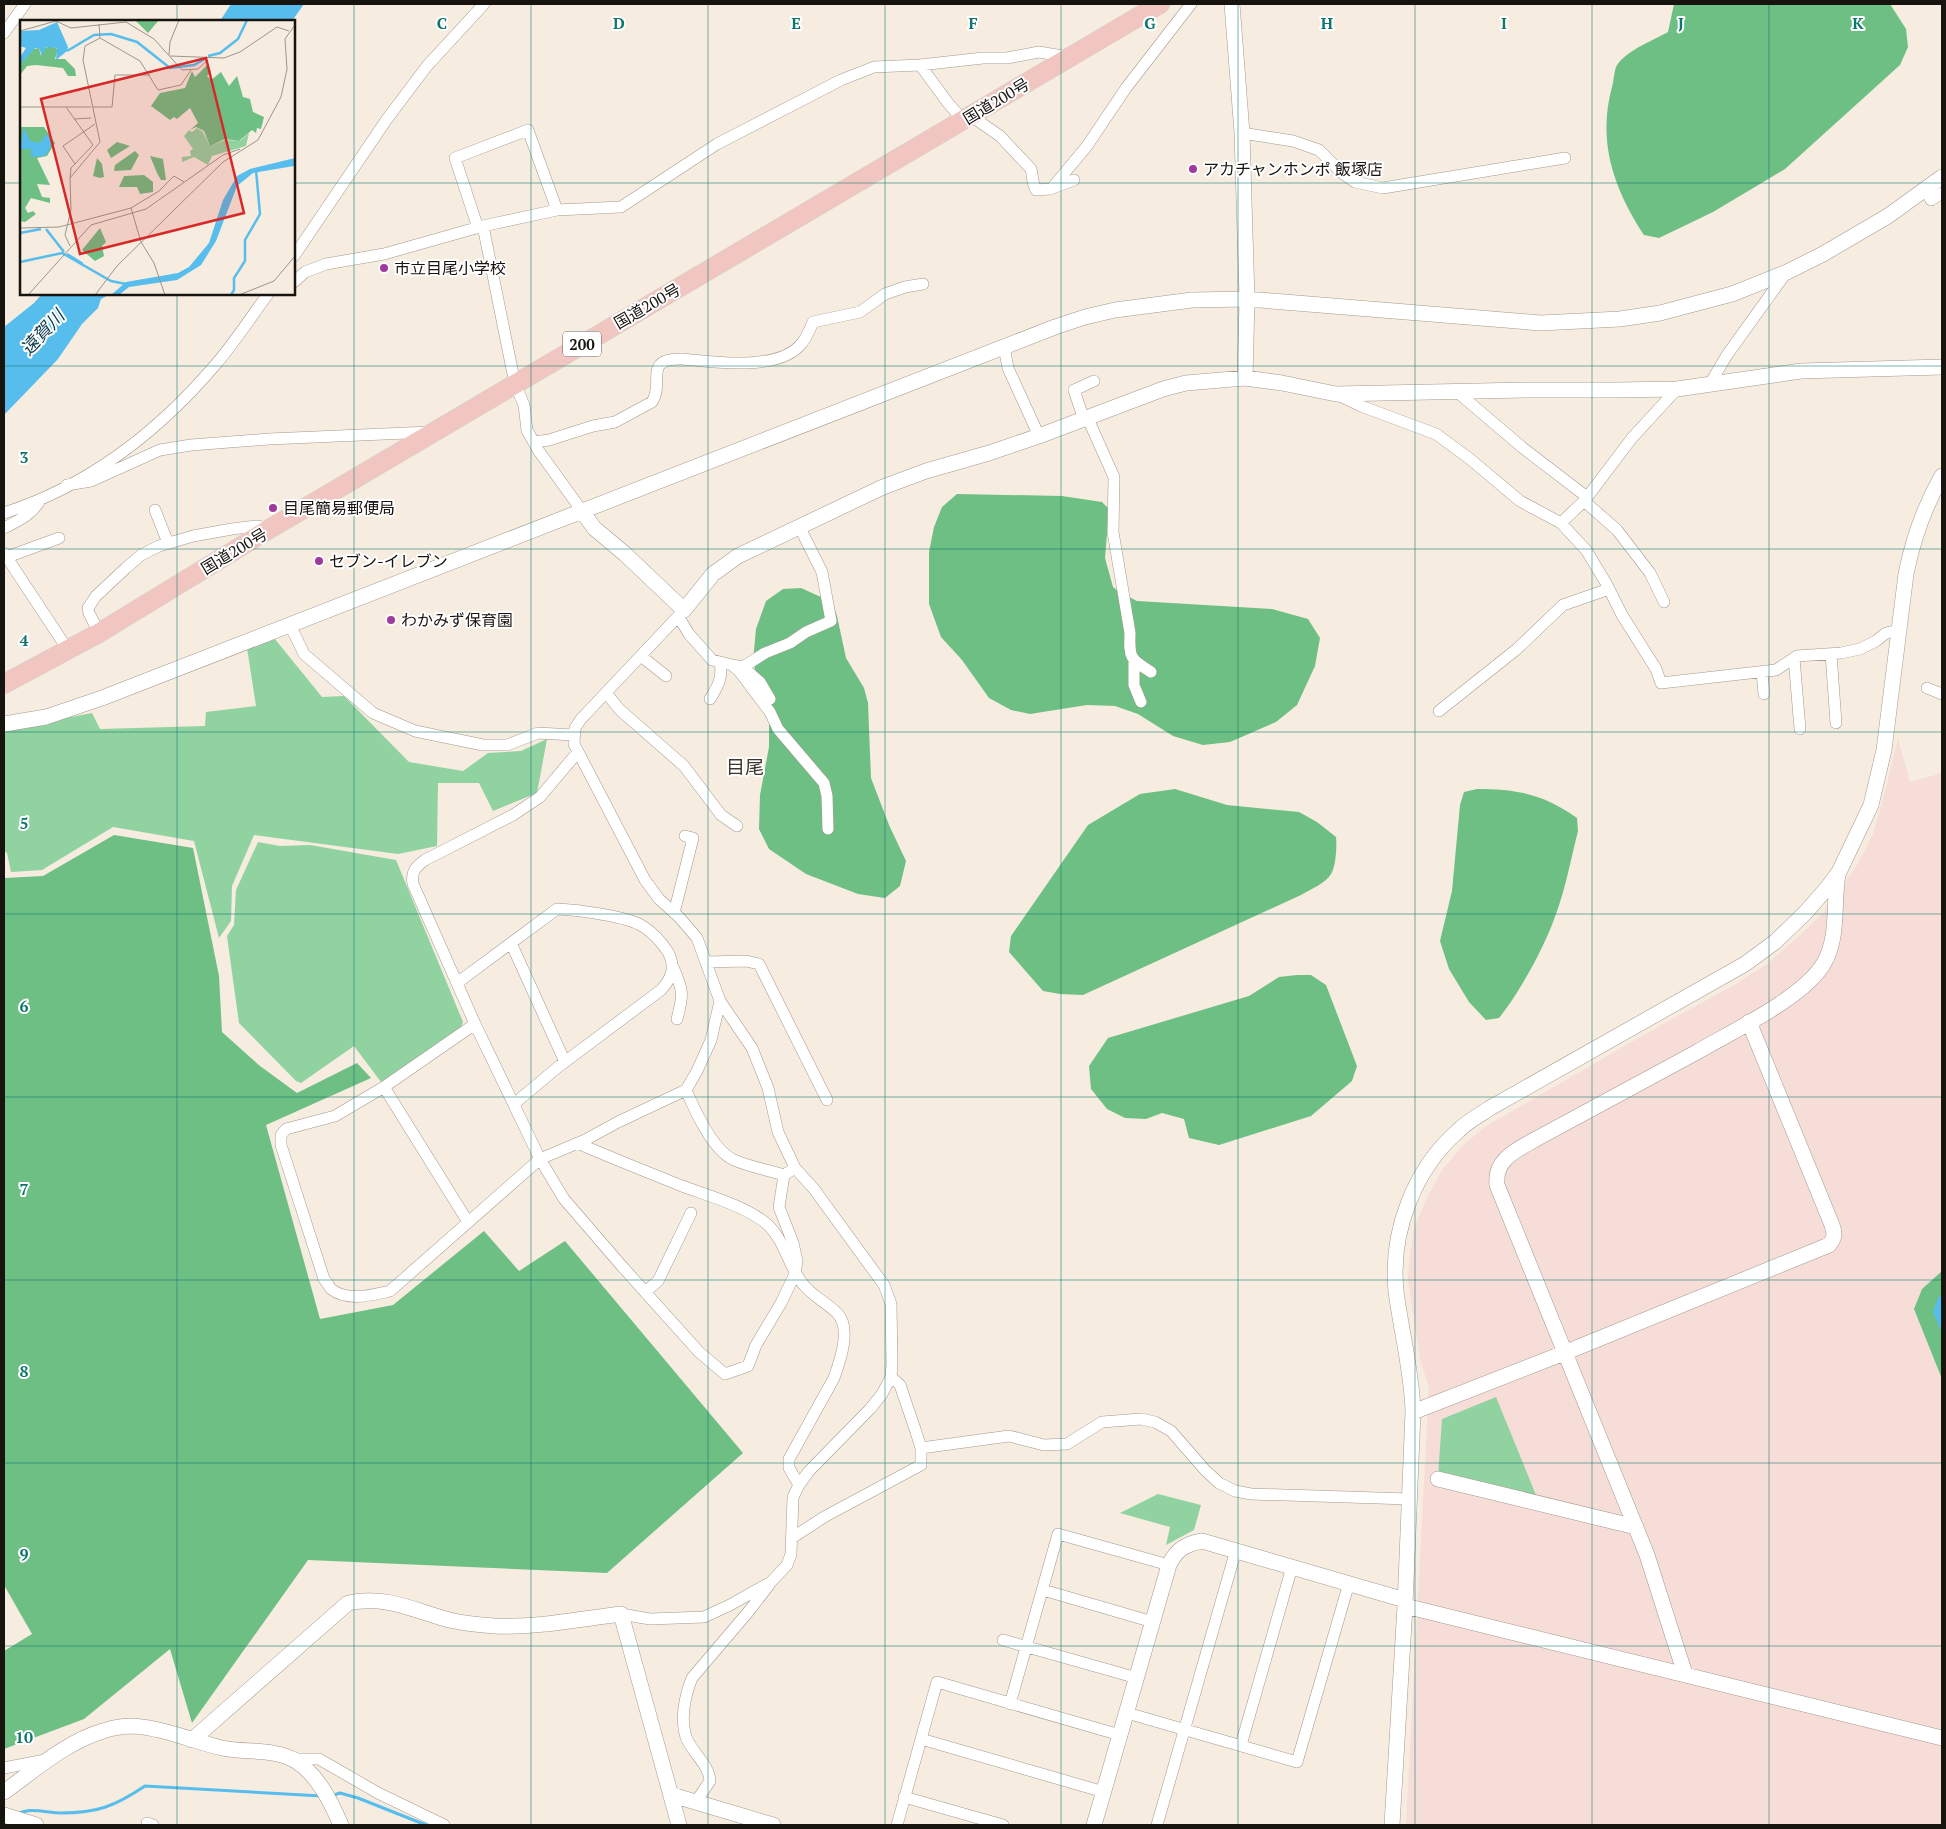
<svg xmlns="http://www.w3.org/2000/svg" width="1946" height="1829" viewBox="0 0 1946 1829" font-family="'PT Serif','Noto Sans JP',serif">
<style>
.industrial{fill:#f7ddd8}
.green{fill:#91d2a1}
.forest{fill:#6ebf84}
.water{fill:#56bded}
.lines{fill:none;stroke-linecap:round;stroke-linejoin:round}
.stream{stroke:#56bded;stroke-width:3}
.minor-casing{stroke:#a3998e;stroke-width:12}
.tertiary-casing{stroke:#a3998e;stroke-width:16}
.trunk-casing{stroke:#d1d0cf;stroke-width:20}
.minor{stroke:#fff;stroke-width:11}
.tertiary{stroke:#fff;stroke-width:15}
.trunk{stroke:#f2c6c0;stroke-width:19}
.grid{fill:none;stroke:#0f766e;stroke-width:1;stroke-opacity:0.55}
.poi-dot{fill:#9f399e;stroke:#fff;stroke-width:2}
.labels{text-anchor:middle;dominant-baseline:central;stroke-width:4;stroke-linejoin:round;paint-order:stroke}
.shield{fill:#fff;stroke:#5d5a57;stroke-width:1}
.shield-label{font-size:15px;font-weight:bold;fill:#17130f}
.street-label{font-size:16px;fill:#17130f;stroke:#fff}
.poi-label{font-size:16px;fill:#17130f;stroke:#fff;text-anchor:start}
.water-label{font-size:18px;font-style:italic;fill:#0c3a4d;stroke:#fff}
.quarter-label{font-size:19px;fill:#3f372d;stroke:#fff}
.inset-river{fill:none;stroke:#56bded;stroke-width:2.5}
.inset-road{fill:none;stroke:#9d958c;stroke-width:1}
.view{fill:#d62828;fill-opacity:0.15;stroke:#d62828;stroke-width:2.5}
.inset-edge{fill:none;stroke:#17130f;stroke-width:2.5}
.grid-label{font-size:16px;text-anchor:middle;font-weight:bold;fill:#0f766e;stroke:#fff;stroke-width:4;stroke-linejoin:round;paint-order:stroke}
</style>
<rect width="100%" height="100%" fill="#f6ecdf"/>
<path class="industrial" d="M 1898,738 L 1910,782 L 1942,773 L 1942,1271 L 1922,1289 L 1914,1309 L 1942,1379 L 1942,1825 L 1406,1825 L 1429,1387 L 1420,1360 L 1408,1279 L 1410,1254 L 1415,1225 L 1427,1198 L 1442,1170 L 1464,1144 L 1488,1125 L 1654,1029 L 1736,984 L 1767,964 L 1797,938 L 1823,913 L 1857,865 L 1873,834 L 1886,788 Z"/>
<path class="green" d="M 274,638 L 322,697 L 344,696 L 409,762 L 463,771 L 488,753 L 521,751 L 547,739 L 537,793 L 493,811 L 479,783 L 438,783 L 437,846 L 398,854 L 254,835 L 232,886 L 231,921 L 219,938 L 194,841 L 113,827 L 42,870 L 11,872 L 7,853 L 4,851 L 4,730 L 92,713 L 100,729 L 205,726 L 206,712 L 256,706 L 247,648 Z
M 258,842 L 280,846 L 310,845 L 396,860 L 463,1022 L 460,1029 L 381,1082 L 354,1046 L 301,1083 L 296,1081 L 239,1023 L 227,936 L 234,925 L 236,890 Z
M 1496,1397 L 1538,1500 L 1438,1476 L 1442,1419 Z
M 1158,1494 L 1201,1505 L 1194,1530 L 1166,1545 L 1170,1527 L 1120,1513 Z"/>
<path class="forest" d="M 1674,4 L 1890,4 L 1906,29 L 1908,47 L 1900,65 L 1785,169 L 1713,212 L 1659,238 L 1644,235 C 1614,189 1597,142 1612,87 C 1614,81 1614,70 1617,65 C 1629,49 1652,41 1668,32 Z
M 957,494 L 1062,496 L 1102,502 L 1109,509 L 1105,558 L 1113,587 L 1119,592 L 1137,601 L 1272,609 L 1308,619 L 1320,638 L 1315,666 L 1297,705 L 1276,722 L 1230,742 L 1203,745 L 1173,736 L 1138,714 L 1115,706 L 1087,705 L 1030,714 L 1011,710 L 989,698 L 962,660 L 941,637 L 929,604 L 929,552 L 934,527 L 942,507 Z
M 801,588 L 832,602 L 837,616 L 846,658 L 864,688 L 868,703 L 871,778 L 889,825 L 906,861 L 900,886 L 885,898 L 858,894 L 806,874 L 769,849 L 759,829 L 760,795 L 769,747 L 769,723 L 753,661 L 756,629 L 766,601 L 783,589 Z
M 1175,789 L 1227,805 L 1299,812 L 1317,822 L 1336,837 C 1337,846 1336,866 1331,874 C 1326,883 1311,889 1301,895 L 1083,995 L 1060,994 L 1043,991 L 1009,952 L 1011,936 L 1088,825 L 1140,794 Z
M 1477,789 C 1517,789 1544,794 1577,818 L 1578,831 C 1571,858 1566,887 1556,914 C 1545,946 1520,992 1499,1018 L 1486,1020 L 1469,1002 L 1449,969 L 1440,941 L 1452,891 L 1460,805 L 1464,792 Z
M 114,835 L 193,848 L 219,976 L 222,1032 L 260,1066 L 297,1093 L 357,1063 L 371,1078 L 266,1125 L 320,1319 L 393,1305 L 484,1231 L 519,1271 L 565,1241 L 743,1453 L 607,1573 L 308,1560 L 192,1723 L 170,1649 L 84,1719 L 4,1749 L 4,1651 L 32,1634 L 4,1585 L 4,860 L 5,861 L 5,878 L 43,876 Z
M 1297,975 L 1311,975 L 1326,985 L 1357,1066 L 1352,1081 L 1311,1116 L 1219,1145 L 1189,1138 L 1184,1119 L 1162,1113 L 1146,1119 L 1125,1118 L 1107,1109 L 1091,1089 L 1089,1066 L 1108,1038 L 1249,996 L 1279,977 Z
M 1942,1271 L 1942,1379 L 1914,1309 L 1922,1289 Z"/>
<path class="water" d="M 231,4 L 304,4 L 292,21 L 220,21 Z
M 42,294 L 110,294 L 101,299 L 98,308 L 82,324 L 58,359 L 4,415 L 4,327 L 34,303 Z
M 1942,1294 L 1942,1333 L 1933,1312 L 1938,1298 Z"/>
<g class="lines">
<path class="stream" d="M 331,1796 L 340,1793 L 358,1798 L 426,1825
M 18,1814 C 30,1807 47,1813 61,1813 C 98,1813 115,1806 145,1786 L 322,1796
M 4,1825 L 9,1821"/>
<defs>
<path id="minor" d="M 4,33 L 25,4
M 920,65 L 948,103 L 963,120
M 971,116 L 1000,136 L 1031,169 C 1033,177 1032,183 1036,190 L 1050,189 L 1074,180
M 1242,133 L 1293,141 L 1319,150 L 1342,173 L 1355,182 L 1383,188 L 1565,158
M 1052,188 L 1087,146 L 1126,88 L 1191,4
M 1925,190 L 1931,200 L 1942,193
M 483,226 L 515,384 L 524,405 L 527,430 L 538,450 L 582,511
M 478,228 L 455,158 L 528,130 L 557,210
M 294,256 L 387,119 L 427,66 L 484,4
M 294,282 L 305,272 L 326,264 L 384,254 L 483,226 L 557,210 L 621,207 L 717,144 L 841,80 L 874,67 L 920,65 L 983,58 L 1007,58 L 1039,52 L 1068,57
M 1004,347 L 1008,368 L 1039,436
M 1711,382 L 1727,355 L 1786,273
M 1456,391 L 1523,448 L 1587,497
M 1338,395 L 1361,406 L 1436,434 L 1470,459 L 1520,501 L 1561,523 L 1586,550 L 1606,583 L 1622,615 L 1656,669 L 1661,683 L 1776,670 L 1797,656 L 1841,653 L 1860,649 L 1876,641 L 1886,633 L 1899,630
M 1088,419 L 1114,477 L 1113,532 L 1130,633 C 1129,658 1130,659 1151,672
M 1084,420 L 1074,390 L 1094,381
M 534,442 L 549,440 L 593,426 L 615,422 L 652,402 C 665,383 642,358 682,359 C 713,362 780,372 802,343 C 807,337 810,329 813,322 L 860,312 L 885,294 L 905,287 L 923,284
M 67,485 L 91,481 L 160,450 L 191,445 L 269,439 L 430,432
M 1584,501 L 1617,530 L 1650,573 L 1664,602
M 155,510 L 168,543
M 4,513 C 88,486 159,431 216,364 C 235,342 251,317 268,294
M 1561,523 L 1585,500 L 1632,438 L 1677,389
M 4,528 C 18,521 33,514 40,500
M 4,553 L 68,650
M 7,557 L 59,538
M 678,616 L 689,634 L 712,660 L 732,665 L 739,671 L 770,712 L 778,729 L 824,783 L 827,796 L 828,829
M 290,625 L 304,654 L 373,713 L 415,731 L 483,745 L 507,745 L 538,733 L 573,735
M 99,633 L 89,613 L 88,608 L 96,596 L 126,568 L 141,555 L 159,546 L 193,536 L 232,529 L 256,526 L 262,527 L 266,531
M 1831,654 L 1836,723
M 641,656 L 666,676
M 1794,658 L 1800,729
M 1134,662 L 1134,685 L 1141,702
M 732,665 L 743,667 L 765,653 L 790,643 L 806,632 L 831,621 L 822,572 L 799,526
M 743,667 L 760,682 L 770,699
M 1762,672 L 1764,694
M 1927,688 L 1942,694
M 606,693 L 620,710 L 684,766 L 721,815 L 737,826
M 710,699 C 718,686 723,678 720,662
M 1439,711 L 1517,649 L 1563,605 L 1609,589
M 577,753 L 540,797 L 513,815 L 425,860 C 415,867 411,872 413,884 L 475,1024 L 540,1159 L 564,1199 L 620,1264 L 699,1352 L 725,1374 L 748,1366 L 756,1345 L 781,1303 L 795,1274 L 797,1261 L 793,1243 L 779,1207 L 784,1175 L 795,1168
M 674,913 L 693,838 L 685,836
M 511,943 L 565,1062
M 707,962 L 746,961 L 759,964 L 827,1100
M 673,967 C 683,990 684,994 677,1019
M 457,983 L 557,909 C 577,910 628,916 644,927 C 653,933 662,943 668,952 C 676,967 672,978 661,990 L 558,1067 L 514,1104
M 475,1024 L 384,1087 L 335,1116 L 286,1129 L 281,1135 L 281,1145 L 324,1279 C 326,1281 329,1286 331,1289 C 348,1302 372,1295 390,1291 L 540,1159 L 585,1140 L 618,1122 L 686,1090 L 697,1071 L 711,1040 L 720,1001
M 384,1087 L 468,1222
M 686,1090 C 695,1111 713,1151 734,1160 C 750,1167 768,1170 784,1175
M 577,1143 C 612,1158 647,1172 682,1186 C 709,1196 746,1206 768,1225 C 785,1241 788,1266 803,1284 C 812,1296 826,1302 837,1313 C 852,1328 840,1361 834,1378 L 789,1459 L 789,1468 L 799,1485
M 645,1292 L 658,1281 L 691,1213
M 921,1448 L 1009,1436 L 1044,1445 L 1067,1444 L 1102,1422 L 1141,1419 L 1155,1422 L 1171,1431 L 1205,1470 L 1219,1483 L 1235,1491 L 1251,1494 L 1409,1499
M 792,1538 L 824,1517 L 921,1465 L 921,1448 L 916,1432 L 900,1385 L 891,1377
M 1043,1590 L 1153,1622
M 621,1614 L 650,1619 L 704,1617 L 730,1605 L 771,1582 L 787,1565 L 791,1554 L 793,1497 L 799,1485 L 809,1471 L 870,1409 L 882,1394 L 891,1377 L 892,1364 L 891,1304 L 884,1285 L 814,1189 L 795,1168 L 778,1132 L 768,1088 L 752,1048 L 720,1001 L 697,938 L 679,917 L 659,899 L 645,880 L 574,744 L 575,728 L 581,719 L 684,610
M 1003,1640 L 1137,1678
M 1010,1704 L 1058,1534 L 1169,1565
M 1127,1713 L 1297,1762 L 1349,1583
M 921,1739 L 1104,1792
M 1241,1745 L 1292,1567
M 291,1759 L 319,1759 L 378,1793 L 444,1825
M 4,1768 L 45,1760
M 904,1797 L 1003,1825
M 695,1803 L 710,1781 C 709,1764 692,1753 686,1737 C 680,1719 685,1695 692,1678 L 749,1611 L 769,1585
M 147,1823 L 153,1825
M 897,1825 L 937,1682 L 1120,1735
M 1157,1825 L 1236,1550"/>
<path id="tertiary" d="M 1232,4 L 1242,133 L 1247,299 L 1245,378
M 582,511 L 594,528 L 625,554 L 684,610 L 713,574 L 738,556 L 883,487 L 926,471 L 989,453 L 1039,436 L 1163,389 L 1186,383 L 1245,378 L 1282,383 L 1336,394 L 1525,390 L 1617,390 L 1677,389 L 1801,371 L 1942,367
M 4,724 L 46,717 L 102,698 L 1055,327 L 1085,317 L 1115,310 L 1192,300 L 1247,299 L 1541,323 L 1620,319 L 1660,313 L 1732,294 L 1787,272 L 1823,254 L 1888,216 L 1942,177
M 1413,1412 L 1564,1353 L 1829,1245 C 1835,1238 1835,1233 1832,1225 L 1749,1022
M 1438,1479 L 1636,1527
M 1405,1606 L 1942,1738
M 1685,1674 L 1647,1555 L 1497,1185 C 1494,1159 1517,1150 1536,1139 C 1590,1110 1644,1081 1697,1052 C 1731,1032 1805,997 1824,963 C 1839,937 1833,904 1838,874
M 192,1740 L 348,1603 C 387,1595 412,1610 449,1620 C 463,1623 480,1625 494,1626 C 536,1628 580,1619 621,1614 L 679,1825
M 4,1792 C 35,1770 66,1742 103,1731 C 112,1728 124,1726 133,1726 C 164,1728 192,1741 222,1748 C 246,1753 274,1748 296,1761 C 318,1775 331,1802 341,1825
M 672,1795 L 773,1825
M 4,1815 L 36,1825
M 1094,1825 L 1169,1565 C 1176,1550 1185,1544 1202,1541 L 1405,1600
M 1392,1825 L 1405,1606 L 1413,1412 C 1412,1371 1401,1331 1396,1291 C 1390,1232 1414,1169 1459,1130 C 1468,1121 1480,1115 1490,1108 L 1745,964 L 1775,942 L 1806,912 L 1827,888 L 1839,872 L 1871,805 L 1884,750 L 1906,574 C 1913,539 1924,507 1942,476"/>
<path id="trunk" d="M 4,684 L 99,633 L 266,531 L 1160,4"/>
</defs>
<use href="#minor" class="minor-casing"/>
<use href="#tertiary" class="tertiary-casing"/>
<use href="#trunk" class="trunk-casing"/>
<use href="#minor" class="minor"/>
<use href="#tertiary" class="tertiary"/>
<use href="#trunk" class="trunk"/>
</g>
<path class="grid" d="M 177,4 L 177,21M 354,4 L 354,1825M 531,4 L 531,1825M 708,4 L 708,1825M 885,4 L 885,1825M 1061,4 L 1061,1825M 1238,4 L 1238,1825M 1415,4 L 1415,1825M 1592,4 L 1592,1825M 1769,4 L 1769,1825M 4,183 L 21,183M 294,183 L 1942,183M 177,294 L 177,1825M 4,366 L 1942,366M 4,549 L 1942,549M 4,732 L 1942,732M 4,914 L 1942,914M 4,1097 L 1942,1097M 4,1280 L 1942,1280M 4,1463 L 1942,1463M 4,1646 L 1942,1646"/>
<g class="poi-dot">
<circle cx="1193" cy="169" r="5"/>
<circle cx="384" cy="268" r="5"/>
<circle cx="273" cy="508" r="5"/>
<circle cx="319" cy="561" r="5"/>
<circle cx="391" cy="620" r="5"/>
</g>
<g class="labels">
<rect class="shield" x="563" y="331.5" width="38" height="25" rx="4"/>
<g class="shield-label">
<text x="582" y="344">200</text>
</g>
<g class="street-label">
<text transform="translate(996 101) rotate(-31)">国道200号</text>
<text transform="translate(647 306) rotate(-30)">国道200号</text>
<text transform="translate(234 551) rotate(-31)">国道200号</text>
</g>
<g class="poi-label">
<text x="1203" y="169">アカチャンホンポ 飯塚店</text>
<text x="394" y="268">市立目尾小学校</text>
<text x="283" y="508">目尾簡易郵便局</text>
<text x="329" y="561">セブン-イレブン</text>
<text x="401" y="620">わかみず保育園</text>
</g>
<g class="water-label">
<text transform="translate(42 332) rotate(-47)">遠賀川</text>
</g>
<g class="quarter-label">
<text x="745" y="766">目尾</text>
</g>
</g>
<g transform="translate(20 20)">
<rect width="275" height="275" fill="#f6ecdf"/>
<path d="M 177,108 L 183,112 L 190,126 L 205,120 L 220,121 L 229,113 L 226,126 L 192,136 L 188,145 L 174,137 L 162,142 L 162,137 L 171,136 L 170,131 L 173,129 L 164,116 L 169,110 L 172,112 Z" fill="#91d2a1"/>
<path d="M 139,0 L 128,13 L 115,0 ZM 30,26 L 38,29 L 35,39 L 45,39 L 55,49 L 56,56 L 48,56 L 43,48 L 16,45 L 7,46 L 0,55 L 1,42 L 13,29 L 19,28 L 21,36 L 23,29 ZM 188,44 L 191,52 L 187,56 L 191,60 L 201,52 L 209,66 L 217,56 L 223,77 L 230,79 L 233,92 L 244,97 L 241,109 L 237,108 L 236,113 L 232,110 L 219,121 L 205,119 L 190,126 L 184,111 L 176,107 L 170,110 L 178,103 L 170,88 L 157,99 L 154,97 L 150,100 L 131,86 L 140,73 L 165,68 L 172,51 L 175,57 ZM 0,107 L 24,107 L 35,123 L 27,136 L 17,138 L 30,165 L 17,164 L 22,177 L 30,178 L 30,183 L 11,178 L 5,188 L 8,193 L 13,191 L 16,194 L 5,202 L 0,201 ZM 97,122 L 110,126 L 91,138 L 87,130 ZM 115,131 L 119,135 L 111,150 L 94,151 L 95,145 ZM 130,136 L 143,139 L 146,160 L 141,160 L 137,153 ZM 77,138 L 82,144 L 84,157 L 80,158 L 73,156 ZM 124,155 L 133,162 L 133,172 L 120,174 L 117,167 L 99,167 L 104,156 ZM 80,208 L 86,222 L 82,226 L 84,236 L 75,241 L 62,230 Z" fill="#6ebf84"/>
<path d="M 37,2 L 48,27 L 47,31 L 36,40 L 37,28 L 26,27 L 22,36 L 19,28 L 15,28 L 0,45 L 0,37 L 6,28 L 0,26 L 0,11 L 19,10 ZM 4,108 L 10,121 L 20,123 L 26,114 L 33,123 L 25,136 L 11,137 L 11,129 L 0,129 ZM 275,138 L 274,146 L 233,153 L 217,166 L 196,221 L 181,245 L 157,260 L 109,267 L 99,275 L 91,275 L 106,262 L 158,253 L 169,247 L 189,223 L 203,180 L 217,156 L 230,149 Z" fill="#56bded"/>
<path class="inset-river" d="M 47,31 L 74,15 L 91,14 L 117,22 L 150,48 L 174,45 L 185,39M 188,36 L 200,33 L 218,19 L 227,0M 26,209 L 44,232M 0,213 L 21,209M 47,234 L 63,244M 0,242 L 42,233 L 91,261 L 106,264M 211,275 L 214,270 L 214,258 L 225,241 L 225,220 L 240,194 L 236,150"/>
<path class="inset-road" d="M 79,4 L 80,18 L 120,41 L 138,70 L 161,65 L 171,50M 0,11 L 36,1 L 51,8 L 106,2 L 134,19 L 162,50 L 178,49 L 188,40M 149,35 L 150,22 L 159,0M 150,36 L 204,38 L 220,32 L 257,7 L 269,11M 0,87 L 71,87M 46,87 L 73,125 L 51,148 L 50,158M 72,87 L 92,87 L 95,55 L 130,55M 54,99 L 71,98M 55,144 L 43,126 L 75,104M 111,188 L 121,222M 0,208 L 39,207 L 111,188 L 139,171 L 154,156 L 164,162M 121,222 L 134,243 L 145,275M 50,226 L 45,215 L 51,190 L 50,158 L 80,122 L 63,40 L 65,26 L 80,18M 8,275 L 71,205 L 126,189 L 203,135 L 220,129M 75,275 L 97,246 L 203,142 L 238,120 L 261,77 L 267,49 L 265,19 L 275,5M 219,275 L 254,261 L 275,236"/>
<path class="view" d="M 186,38 L 224,193 L 60,234 L 21,79 Z"/>
<rect width="275" height="275" class="inset-edge"/>
</g>
<g class="grid-label">
<text x="442" y="29">C</text>
<text x="619" y="29">D</text>
<text x="796" y="29">E</text>
<text x="973" y="29">F</text>
<text x="1150" y="29">G</text>
<text x="1327" y="29">H</text>
<text x="1504" y="29">I</text>
<text x="1681" y="29">J</text>
<text x="1858" y="29">K</text>
<text x="24" y="463">3</text>
<text x="24" y="646">4</text>
<text x="24" y="829">5</text>
<text x="24" y="1012">6</text>
<text x="24" y="1195">7</text>
<text x="24" y="1377">8</text>
<text x="24" y="1560">9</text>
<text x="24" y="1743">10</text>
</g>
<rect width="1946" height="1829" fill="none" stroke="#17130f" stroke-width="10"/>
</svg>
